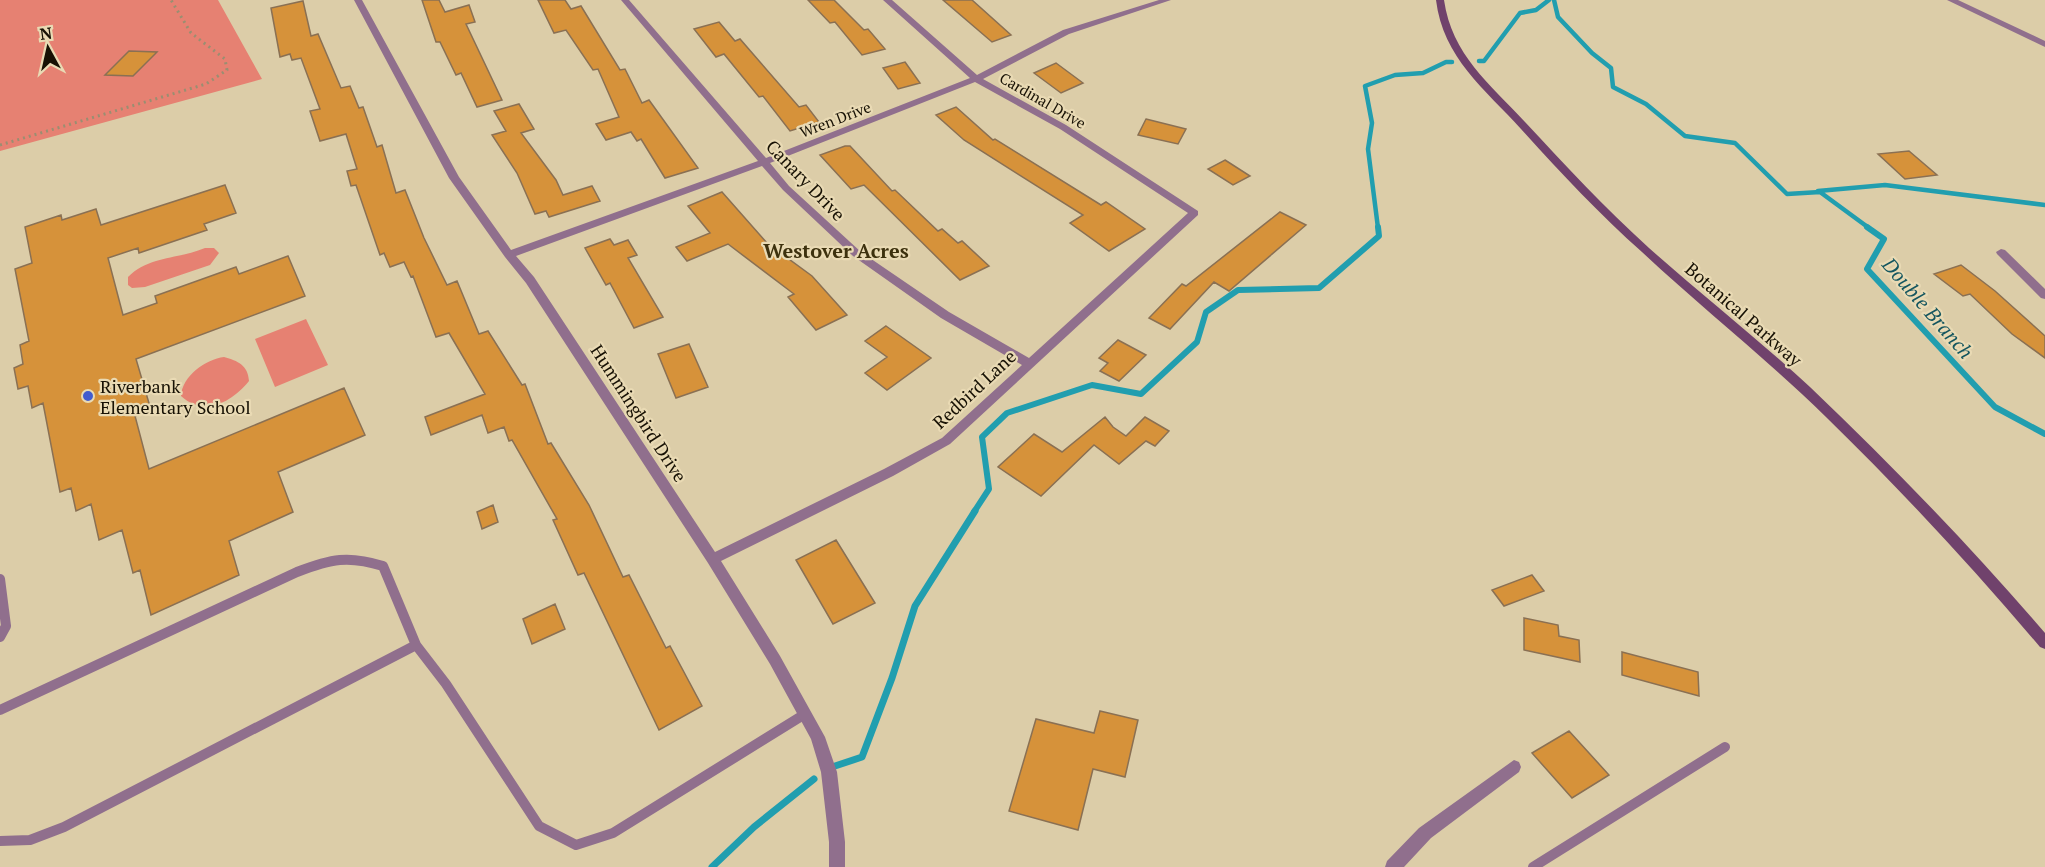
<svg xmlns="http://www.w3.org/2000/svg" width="2045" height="867" viewBox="0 0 2045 867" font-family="'PT Serif',serif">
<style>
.green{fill:#e68172}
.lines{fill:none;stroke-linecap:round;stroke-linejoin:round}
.stream-far2{stroke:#219eaf;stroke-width:4.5}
.stream-far1{stroke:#219eaf;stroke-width:6}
.stream{stroke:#219eaf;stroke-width:7}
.building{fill:#d6923a;stroke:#8a7053;stroke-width:1.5}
.path{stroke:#9a8e71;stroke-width:3;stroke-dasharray:2 4;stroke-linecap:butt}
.lane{stroke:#906f8d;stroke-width:10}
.street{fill:#906f8d;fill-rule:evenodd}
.secondary{fill:#70426c;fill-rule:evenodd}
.poi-dot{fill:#425ccf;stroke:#e9dab4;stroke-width:2}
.labels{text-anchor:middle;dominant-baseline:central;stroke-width:4.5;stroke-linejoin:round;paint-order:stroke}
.far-street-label{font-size:15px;fill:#171104;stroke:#e9dab4}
.street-label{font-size:18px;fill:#171104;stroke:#e9dab4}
.poi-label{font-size:18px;fill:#171104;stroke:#e9dab4;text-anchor:start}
.neighbourhood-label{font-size:20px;font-weight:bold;fill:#3d310e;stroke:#e9dab4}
.water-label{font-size:20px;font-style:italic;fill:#15565f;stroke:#e9dab4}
</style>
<rect width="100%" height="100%" fill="#dccda8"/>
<path class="green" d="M 0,0 L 218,0 L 262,79 L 0,151 Z
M 205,248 L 214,248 L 219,253 L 210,265 L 145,287 L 132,288 L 128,285 L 128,277 C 149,256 179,259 205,248 Z
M 306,319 L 328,365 L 275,387 L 255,339 Z
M 224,357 C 238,361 248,365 249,381 C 231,403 204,417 181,396 C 182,376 206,359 224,357 Z"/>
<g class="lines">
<path class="stream-far2" d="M 1554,0 L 1558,17 L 1592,53 L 1611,68 L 1613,87 L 1646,104 L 1685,136 L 1735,143 L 1787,194 L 1820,192 L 1869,228
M 1479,61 L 1484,61 L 1520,13 L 1536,10 L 1549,0
M 1818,191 L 1885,185 L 2045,205
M 1378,228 L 1368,149 L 1372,123 L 1365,86 L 1395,75 L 1423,73 L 1446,62 L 1452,62"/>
<path class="stream-far1" d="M 1867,227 L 1884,239 L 1867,269 L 1995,407 L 2045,434
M 974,512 L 989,489 L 982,437 L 1007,413 L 1092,385 L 1141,394 L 1197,342 L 1206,312 L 1238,290 L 1319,288 L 1379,236 L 1378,227"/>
<path class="stream" d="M 835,766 L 862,757 L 892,678 L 915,606 L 975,511
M 712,867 L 754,827 L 814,779"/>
</g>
<path class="building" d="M 422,0 L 439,0 L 445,12 L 469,5 L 475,22 L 466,24 L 502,100 L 477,107 L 461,73 L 456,75 L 440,42 L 436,42 Z
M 538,0 L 565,0 L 571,9 L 581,6 L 620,70 L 625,69 L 642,103 L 649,100 L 698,168 L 665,178 L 641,139 L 637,141 L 631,132 L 606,140 L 596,124 L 619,117 L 598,69 L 593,70 L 566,30 L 554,33 Z
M 808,0 L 834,0 L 864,30 L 868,29 L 885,49 L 862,55 L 835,22 L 830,23 Z
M 943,0 L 972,0 L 1011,35 L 992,42 Z
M 303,1 L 311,36 L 318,34 L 341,88 L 350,86 L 359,108 L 363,107 L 377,147 L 382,145 L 396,193 L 405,190 L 424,238 L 447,285 L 457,281 L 479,334 L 488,331 L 522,385 L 525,384 L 548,444 L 551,443 L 589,505 L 623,577 L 629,575 L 666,648 L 670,646 L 702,706 L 659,730 L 584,573 L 578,575 L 553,520 L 557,519 L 512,440 L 509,441 L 504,427 L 488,433 L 482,415 L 431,435 L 425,417 L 485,394 L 449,333 L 436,337 L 413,276 L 411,277 L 404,262 L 390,267 L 384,253 L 380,255 L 356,185 L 351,186 L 347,171 L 357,169 L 346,134 L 320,141 L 310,111 L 320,109 L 301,58 L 292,60 L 290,54 L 280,57 L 271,8 Z
M 719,22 L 735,41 L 740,39 L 799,107 L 806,105 L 819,122 L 790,131 L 763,96 L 759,97 L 724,54 L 716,57 L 694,29 Z
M 129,51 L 157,52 L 133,76 L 105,75 Z
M 905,62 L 920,83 L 898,89 L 883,68 Z
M 1056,63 L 1083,83 L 1061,93 L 1034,73 Z
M 519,104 L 534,129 L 521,133 L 556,180 L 563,195 L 592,186 L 600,201 L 549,217 L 546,211 L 535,214 L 517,173 L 492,135 L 506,131 L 494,111 Z
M 956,107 L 993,140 L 995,139 L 1101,205 L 1106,202 L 1145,229 L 1109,251 L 1070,223 L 1083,215 L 964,140 L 936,115 Z
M 1146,119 L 1186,129 L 1178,144 L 1138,135 Z
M 845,146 L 850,146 L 892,191 L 895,190 L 938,231 L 942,229 L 958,243 L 962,241 L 989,266 L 960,280 L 864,185 L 851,189 L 820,155 Z
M 1909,151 L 1937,175 L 1905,179 L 1878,154 Z
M 1225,160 L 1250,176 L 1233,185 L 1208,169 Z
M 225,185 L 236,213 L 204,224 L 207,230 L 139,253 L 138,248 L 108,258 L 123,315 L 157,303 L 155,296 L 236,267 L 239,274 L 288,256 L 305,296 L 136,359 L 151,410 L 135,416 L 149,469 L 344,388 L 365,435 L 278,472 L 293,512 L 229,541 L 239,575 L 151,615 L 140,570 L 133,573 L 122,530 L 99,540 L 91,504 L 76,511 L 71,488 L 60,492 L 43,403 L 32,408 L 28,386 L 18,389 L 14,368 L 23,364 L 20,345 L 29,341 L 15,269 L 32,263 L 25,227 L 61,215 L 62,220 L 96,209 L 101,225 Z
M 722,192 L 767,243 L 812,276 L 847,315 L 816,330 L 788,297 L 794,294 L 728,244 L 687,261 L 676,247 L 710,233 L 688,206 Z
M 1280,212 L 1306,225 L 1229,291 L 1214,282 L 1170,329 L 1149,318 L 1182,284 L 1186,286 Z
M 610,239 L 614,245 L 628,240 L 637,255 L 628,258 L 663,317 L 634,328 L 610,283 L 606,285 L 585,248 Z
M 1961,265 L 1995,291 L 2045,336 L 2045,358 L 2012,334 L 1970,294 L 1963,296 L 1934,274 Z
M 886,326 L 931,358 L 887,390 L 865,373 L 887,357 L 865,341 Z
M 1118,340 L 1146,355 L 1119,381 L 1100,371 L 1108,363 L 1099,358 Z
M 689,344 L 708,387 L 676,398 L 658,354 Z
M 1105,417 L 1113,427 L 1126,436 L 1145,417 L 1169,431 L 1155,446 L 1146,441 L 1119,464 L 1094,445 L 1041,496 L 998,467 L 1034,434 L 1062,452 Z
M 493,505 L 498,522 L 482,529 L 477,512 Z
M 836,540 L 875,603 L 833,624 L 796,560 Z
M 1532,575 L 1544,591 L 1504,606 L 1492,590 Z
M 555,604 L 565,629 L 532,644 L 523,619 Z
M 1524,618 L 1558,625 L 1559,636 L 1579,640 L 1580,662 L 1524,650 Z
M 1622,652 L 1698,672 L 1699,696 L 1622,675 Z
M 1100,711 L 1138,720 L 1125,777 L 1093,769 L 1078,830 L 1009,811 L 1036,719 L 1094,733 Z
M 1569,731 L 1609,775 L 1572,798 L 1532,753 Z"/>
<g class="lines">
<path class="path" d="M 0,145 L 206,84 L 227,70 L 225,59 L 191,33 L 171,0"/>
<path class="lane" d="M 0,579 L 6,626 L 0,637
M 416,645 L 446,684 L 539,826 L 576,845 L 613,833 L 805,714
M 0,710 L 297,572 C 331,559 348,555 383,566 L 416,645 L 64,827 L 30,840 L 0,841
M 1533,867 L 1725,747"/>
<path class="street" d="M 354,0 L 362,0 L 459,177 L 511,250 L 758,161 L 621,0 L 629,0 L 766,158 L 970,78 L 883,0 L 892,0 L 977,75 L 1063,30 L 1159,0 L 1171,0 L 1069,34 L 983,79 L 1066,125 L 1198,211 L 1198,215 L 950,444 L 893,476 L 721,561 L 780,656 L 825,737 L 837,772 L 845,842 L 845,867 L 829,867 L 829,842 L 821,772 L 811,739 L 770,664 L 708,563 L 526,283 L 505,257 L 449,178 ZM 975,82 L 1060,129 L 1188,213 L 1029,358 L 949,312 L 861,252 L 789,186 L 770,163 ZM 762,166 L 783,190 L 853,256 L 941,318 L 1022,365 L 942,438 L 884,469 L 715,552 L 534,277 L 516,256 Z
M 1947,0 L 1958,0 L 2045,41 L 2045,47 Z
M 2001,249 L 2005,250 L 2045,289 L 2045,299 L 2041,298 L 1997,254 L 1996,252 Z
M 1514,760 L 1519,762 L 1521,767 L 1519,772 L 1431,838 L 1404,867 L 1385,867 L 1387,861 L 1419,828 Z"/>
<path class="secondary" d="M 1436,0 L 1444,0 C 1452,55 1489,83 1525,122 C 1565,165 1605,208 1649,248 C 1702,295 1758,339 1810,387 C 1892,465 1971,547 2045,633 L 2045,649 L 2040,647 C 1973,568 1902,491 1827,418 C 1768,360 1703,309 1642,252 C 1599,214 1560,172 1521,129 C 1485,89 1443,58 1436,0 Z"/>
</g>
<circle class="poi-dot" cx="88" cy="396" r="6"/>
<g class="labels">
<g class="far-street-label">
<text transform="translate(1043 100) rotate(30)">Cardinal Drive</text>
<text transform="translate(835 119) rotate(-21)">Wren Drive</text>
</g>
<g class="street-label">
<text transform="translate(806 180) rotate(46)">Canary Drive</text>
<text transform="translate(1744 314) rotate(41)">Botanical Parkway</text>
<text transform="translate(974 389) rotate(-43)">Redbird Lane</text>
<text transform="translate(639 413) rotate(57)">Hummingbird Drive</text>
</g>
<g class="poi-label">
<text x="100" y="386">Riverbank<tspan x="100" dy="21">Elementary School</tspan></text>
</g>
<g class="neighbourhood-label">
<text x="836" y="250">Westover Acres</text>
</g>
<g class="water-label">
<text transform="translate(1928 308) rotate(49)">Double Branch</text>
</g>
</g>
<g transform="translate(48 48) rotate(352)" stroke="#e9dab4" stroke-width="4.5" paint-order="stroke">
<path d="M0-4.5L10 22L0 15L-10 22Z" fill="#171104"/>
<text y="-9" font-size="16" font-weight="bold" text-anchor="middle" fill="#171104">N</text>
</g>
</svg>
